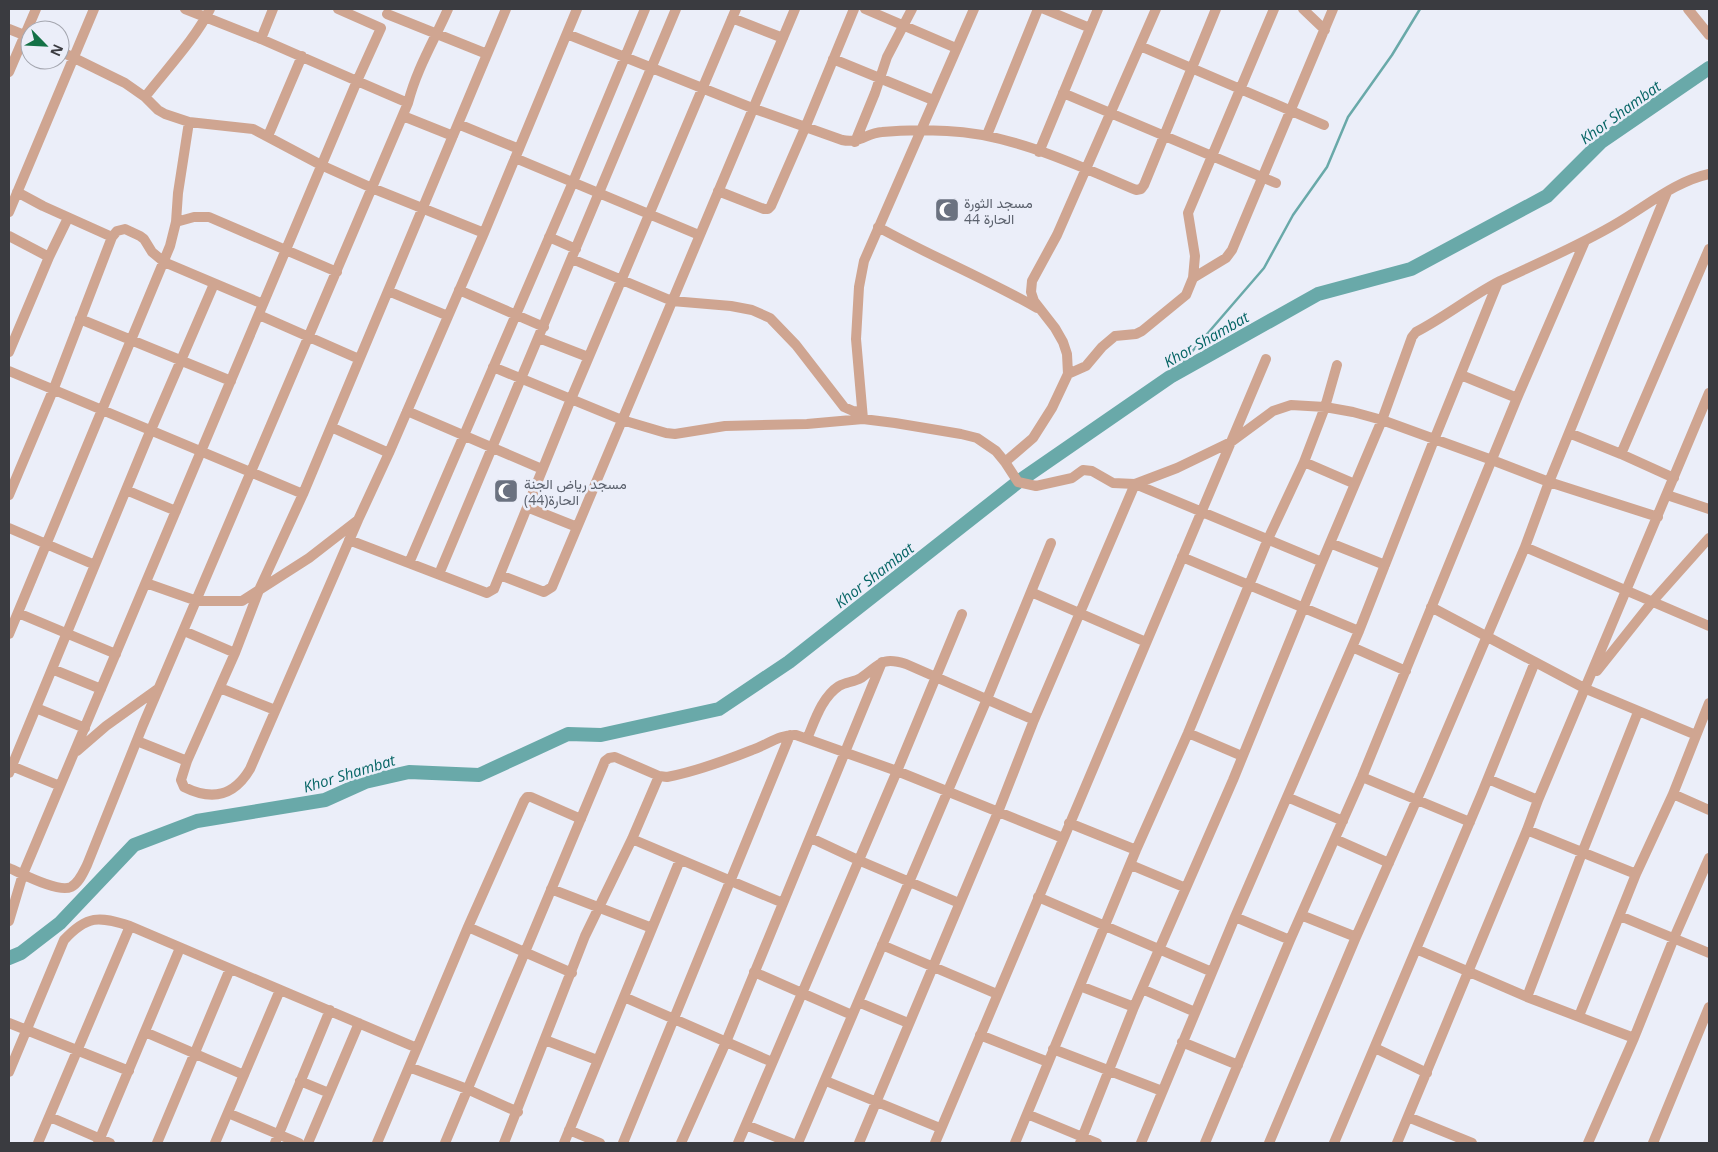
<svg xmlns="http://www.w3.org/2000/svg" width="1718" height="1152" viewBox="0 0 1718 1152" font-family="'Open Sans',Vazirmatn,sans-serif">
<style>
.lines{fill:none;stroke-linecap:round;stroke-linejoin:round}
.stream{stroke:#69a9a9;stroke-width:2.5}
.river{stroke:#69a9a9;stroke-width:14}
.minor{stroke:#cfa591;stroke-width:10}
.labels{text-anchor:middle;dominant-baseline:central;stroke-width:5;stroke-linejoin:round;paint-order:stroke}
.worship-label{font-size:14px;fill:#5b616d;stroke:#ebeef9;text-anchor:start}
.water-label{font-size:15px;font-style:italic;fill:#066565;stroke:#ebeef9}
</style>
<rect width="100%" height="100%" fill="#ebeef9"/>
<g class="lines">
<path class="stream" d="M 1170,377 L 1264,268 L 1293,215 L 1327,167 L 1348,117 L 1392,55 L 1420,9"/>
<path class="river" d="M 9,958 L 21,953 L 60,923 L 134,845 L 197,821 L 325,800 L 365,782 L 409,772 L 479,775 L 568,734 L 601,735 L 719,709 L 789,662 L 1018,482 L 1170,377 L 1318,294 L 1411,269 L 1547,196 L 1601,142 L 1709,68"/>
<path class="minor" d="M 338,9 L 381,28 L 357,81 L 408,103 C 417,68 434,41 448,9
M 865,9 L 956,48
M 1044,9 L 1090,28
M 1303,9 L 1325,30
M 1688,9 L 1709,35
M 387,14 L 487,54
M 732,18 L 783,38
M 9,29 L 29,37
M 567,34 L 752,108 L 842,140 C 860,144 866,133 882,132 C 903,130 926,130 947,131 C 1010,133 1079,166 1136,190 L 1141,189 L 1144,185 L 1216,9
M 261,39 L 273,9
M 1140,46 L 1324,125
M 60,51 L 125,83 L 145,97 L 158,110 L 165,114 L 189,122 L 253,129 L 321,165 L 372,188 L 484,233
M 833,59 L 933,100
M 9,72 L 36,9
M 1063,93 L 1276,183
M 145,97 C 165,71 196,38 210,9
M 403,116 L 453,136
M 458,124 L 519,149
M 987,135 L 1038,9
M 268,136 L 302,56
M 855,142 L 875,93 L 887,57 L 912,9
M 1039,152 L 1098,9
M 515,158 L 699,235
M 718,191 L 764,209 L 768,209 L 771,206 L 805,128 L 854,9
M 17,192 L 43,206 L 112,237
M 9,212 L 94,9
M 176,222 L 194,217 L 209,217 L 337,272
M 878,227 C 930,256 985,278 1037,308
M 9,236 L 49,257
M 549,237 L 576,249
M 572,259 L 672,301 L 731,306 L 752,310 L 770,318 L 796,345 L 844,407 L 853,411 L 862,412
M 1193,278 L 1226,258 L 1232,250 L 1333,9
M 459,290 L 544,327
M 388,291 L 448,316
M 259,315 L 359,359
M 80,319 L 231,381
M 539,338 L 588,357
M 9,352 L 49,257 L 68,218
M 493,367 L 622,420 L 666,433 L 675,434 L 725,426 L 807,424 L 863,419 L 895,423 L 961,434 L 977,438 L 996,451 L 1005,462 L 1018,482 L 1036,486 L 1072,478 L 1083,470 L 1092,471 L 1113,483 L 1135,484 L 1177,468 L 1231,442 L 1273,411 L 1291,405 L 1325,407 L 1353,412 L 1382,420 L 1492,460 L 1549,482 L 1658,517
M 9,371 L 303,494
M 1068,374 L 1086,366 L 1102,347 L 1115,336 L 1136,334 L 1142,331 L 1186,295 L 1193,278 L 1195,256 L 1188,213 L 1274,9
M 1461,375 L 1517,398
M 407,411 L 542,469
M 863,419 L 856,339 L 859,287 L 864,261 L 974,9
M 331,427 L 389,453
M 1569,433 L 1621,454 L 1674,478
M 1621,454 L 1709,249
M 1005,462 L 1033,438 L 1052,408 L 1068,374 L 1067,354 L 1063,342 L 1055,328 L 1034,301 L 1031,292 L 1032,281 L 1057,235 L 1156,9
M 1304,462 L 1355,484
M 126,490 L 176,511
M 9,495 L 54,388 L 112,237 L 117,231 L 125,229 L 140,236 L 144,239 L 152,252 L 164,262 L 263,304
M 1667,495 L 1709,509
M 527,507 L 577,527
M 358,520 L 250,769 C 234,796 212,801 184,787 L 181,780 L 187,761 L 235,653 L 259,590 L 303,494 L 506,9
M 9,528 L 95,565
M 349,540 L 487,593 L 494,589 L 571,399 L 736,9
M 1330,543 L 1385,565
M 1525,547 L 1709,626
M 1182,557 L 1359,631
M 409,563 L 573,182 L 645,9
M 439,574 L 676,9
M 500,575 L 544,592 L 552,587 L 795,9
M 146,583 L 197,601 L 242,601 L 309,558 L 358,520 L 389,453 L 484,233 L 577,9
M 1031,592 L 1146,642
M 1431,607 L 1586,689 L 1696,735
M 18,613 L 116,654
M 184,631 L 235,653
M 9,634 L 170,246 L 176,222 L 178,193 L 189,122
M 1352,647 L 1406,671
M 52,669 L 101,689
M 1597,671 L 1652,602 L 1709,538
M 220,688 L 275,710
M 36,708 L 85,728
M 1188,733 L 1242,756
M 807,739 C 815,720 822,697 839,686 C 846,682 854,682 861,678 C 880,665 881,656 906,664 L 1034,720
M 137,741 L 187,761
M 77,751 L 106,726 L 159,688
M 9,765 L 60,786
M 9,773 L 147,439 L 214,284
M 1362,777 L 1470,822
M 1488,779 L 1538,800
M 1673,794 L 1709,810
M 1287,797 L 1343,821
M 1069,823 L 1136,850
M 1527,830 L 1636,874
M 811,838 L 858,860 L 959,903
M 632,839 L 783,903
M 1335,839 L 1389,863
M 1131,865 L 1186,888
M 9,868 C 23,874 58,893 71,887 C 79,883 83,873 87,865 L 143,725 L 408,103
M 551,889 L 652,928
M 1038,897 L 1212,972
M 1301,915 L 1356,937
M 1620,916 L 1709,953
M 1235,917 L 1290,940
M 9,921 L 23,874 L 60,786 L 357,81 L 261,39 L 185,9
M 468,927 L 572,973
M 882,945 L 997,994
M 1416,949 L 1527,997 L 1634,1038
M 754,972 L 852,1015
M 1080,986 L 1134,1007
M 1142,989 L 1195,1012
M 624,997 L 772,1062
M 1527,997 L 1582,853 L 1638,712
M 858,1002 L 908,1023
M 1579,1016 L 1636,874 L 1673,794 L 1709,703
M 9,1023 L 129,1071
M 145,1032 L 244,1075
M 980,1035 L 1048,1062
M 545,1040 L 597,1060
M 1182,1042 L 1238,1065
M 1375,1048 L 1427,1073
M 1053,1049 L 1162,1091
M 409,1067 L 467,1089 L 518,1112
M 9,1072 L 64,940 C 87,915 99,916 130,926
M 300,1081 L 329,1093
M 826,1081 L 940,1128
M 228,1113 L 299,1143
M 1027,1114 L 1097,1143
M 50,1117 L 110,1143
M 1408,1117 L 1472,1143
M 746,1125 L 791,1143
M 569,1130 L 600,1143
M 38,1143 L 130,926 L 417,1048
M 98,1143 L 180,948
M 157,1143 L 230,969
M 215,1143 L 280,990
M 275,1143 L 330,1010
M 308,1143 L 359,1023
M 377,1143 L 468,927 L 524,801 L 527,797 L 531,797 L 581,819
M 445,1143 L 605,761 L 609,758 L 615,757 L 659,776 L 667,777 C 693,772 727,760 752,750 C 767,745 780,734 796,735 L 897,771 L 1063,838
M 504,1143 L 585,936 L 632,839 L 659,776
M 564,1143 L 680,860
M 623,1143 L 790,735
M 681,1143 L 726,1042 L 882,662
M 738,1143 L 897,771 L 962,614
M 798,1143 L 987,699 L 1051,543
M 859,1143 L 998,812 L 1034,720 L 1135,484 L 1322,562
M 935,1143 L 1266,359
M 1015,1143 L 1136,850 L 1188,733 L 1268,539 L 1304,462 L 1325,407 L 1337,365
M 1080,1143 L 1134,1007 L 1233,780 L 1322,562 L 1382,420 L 1412,337 L 1416,332 C 1445,317 1471,296 1500,281 C 1540,262 1581,245 1619,222 C 1648,205 1676,181 1709,174
M 1141,1143 L 1235,917 L 1359,631 L 1434,440 L 1498,282
M 1205,1143 L 1290,940 L 1362,777 L 1517,398 L 1585,241
M 1269,1143 L 1356,937 L 1429,772 L 1525,547 L 1549,482 L 1667,192
M 1334,1143 L 1482,793 L 1535,662
M 1397,1143 L 1527,830 L 1538,800 L 1709,393
M 1588,1143 L 1634,1038 L 1674,938 L 1709,858
M 1653,1143 L 1709,1007"/>
</g>
<defs>
<symbol id="mosque-square" viewBox="-11 -11 22 22"><rect x="-9" y="-9" width="18" height="18" rx="4" fill="#6b7280" stroke="#ebeef9"/><path d="M3.5-4.9A6 6 0 1 0 3.5 4.9A5 5 0 1 1 3.5-4.9Z" fill="#fff"/></symbol>
</defs>
<g fill-rule="evenodd">
<use href="#mosque-square" x="933" y="196" width="28" height="28"/>
<use href="#mosque-square" x="492" y="477" width="28" height="28"/>
</g>
<g class="labels">
<g class="worship-label">
<text x="964" y="202">مسجد الثورة<tspan x="964" dy="16">الحارة 44</tspan></text>
<text x="524" y="483">مسجد رياض الجنة<tspan x="524" dy="16">الحارة(44)</tspan></text>
</g>
<g class="water-label">
<text transform="translate(1620 112) rotate(-36)">Khor Shambat</text>
<text transform="translate(1206 339) rotate(-30)">Khor Shambat</text>
<text transform="translate(874 575) rotate(-38)">Khor Shambat</text>
<text transform="translate(349 773) rotate(-17)">Khor Shambat</text>
</g>
</g>
<rect width="1718" height="1152" fill="none" stroke="#3a3b40" stroke-width="20"/>
<g transform="translate(45 45) rotate(114)"><circle r="24" fill="#ebeef9" stroke="#a4a6af"/>
<path d="M0-4L9 19L0 12L-9 19Z" fill="#137146"/>
<text y="-8" font-size="14" font-weight="bold" text-anchor="middle" fill="#3a3b40">N</text>
</g>
</svg>
